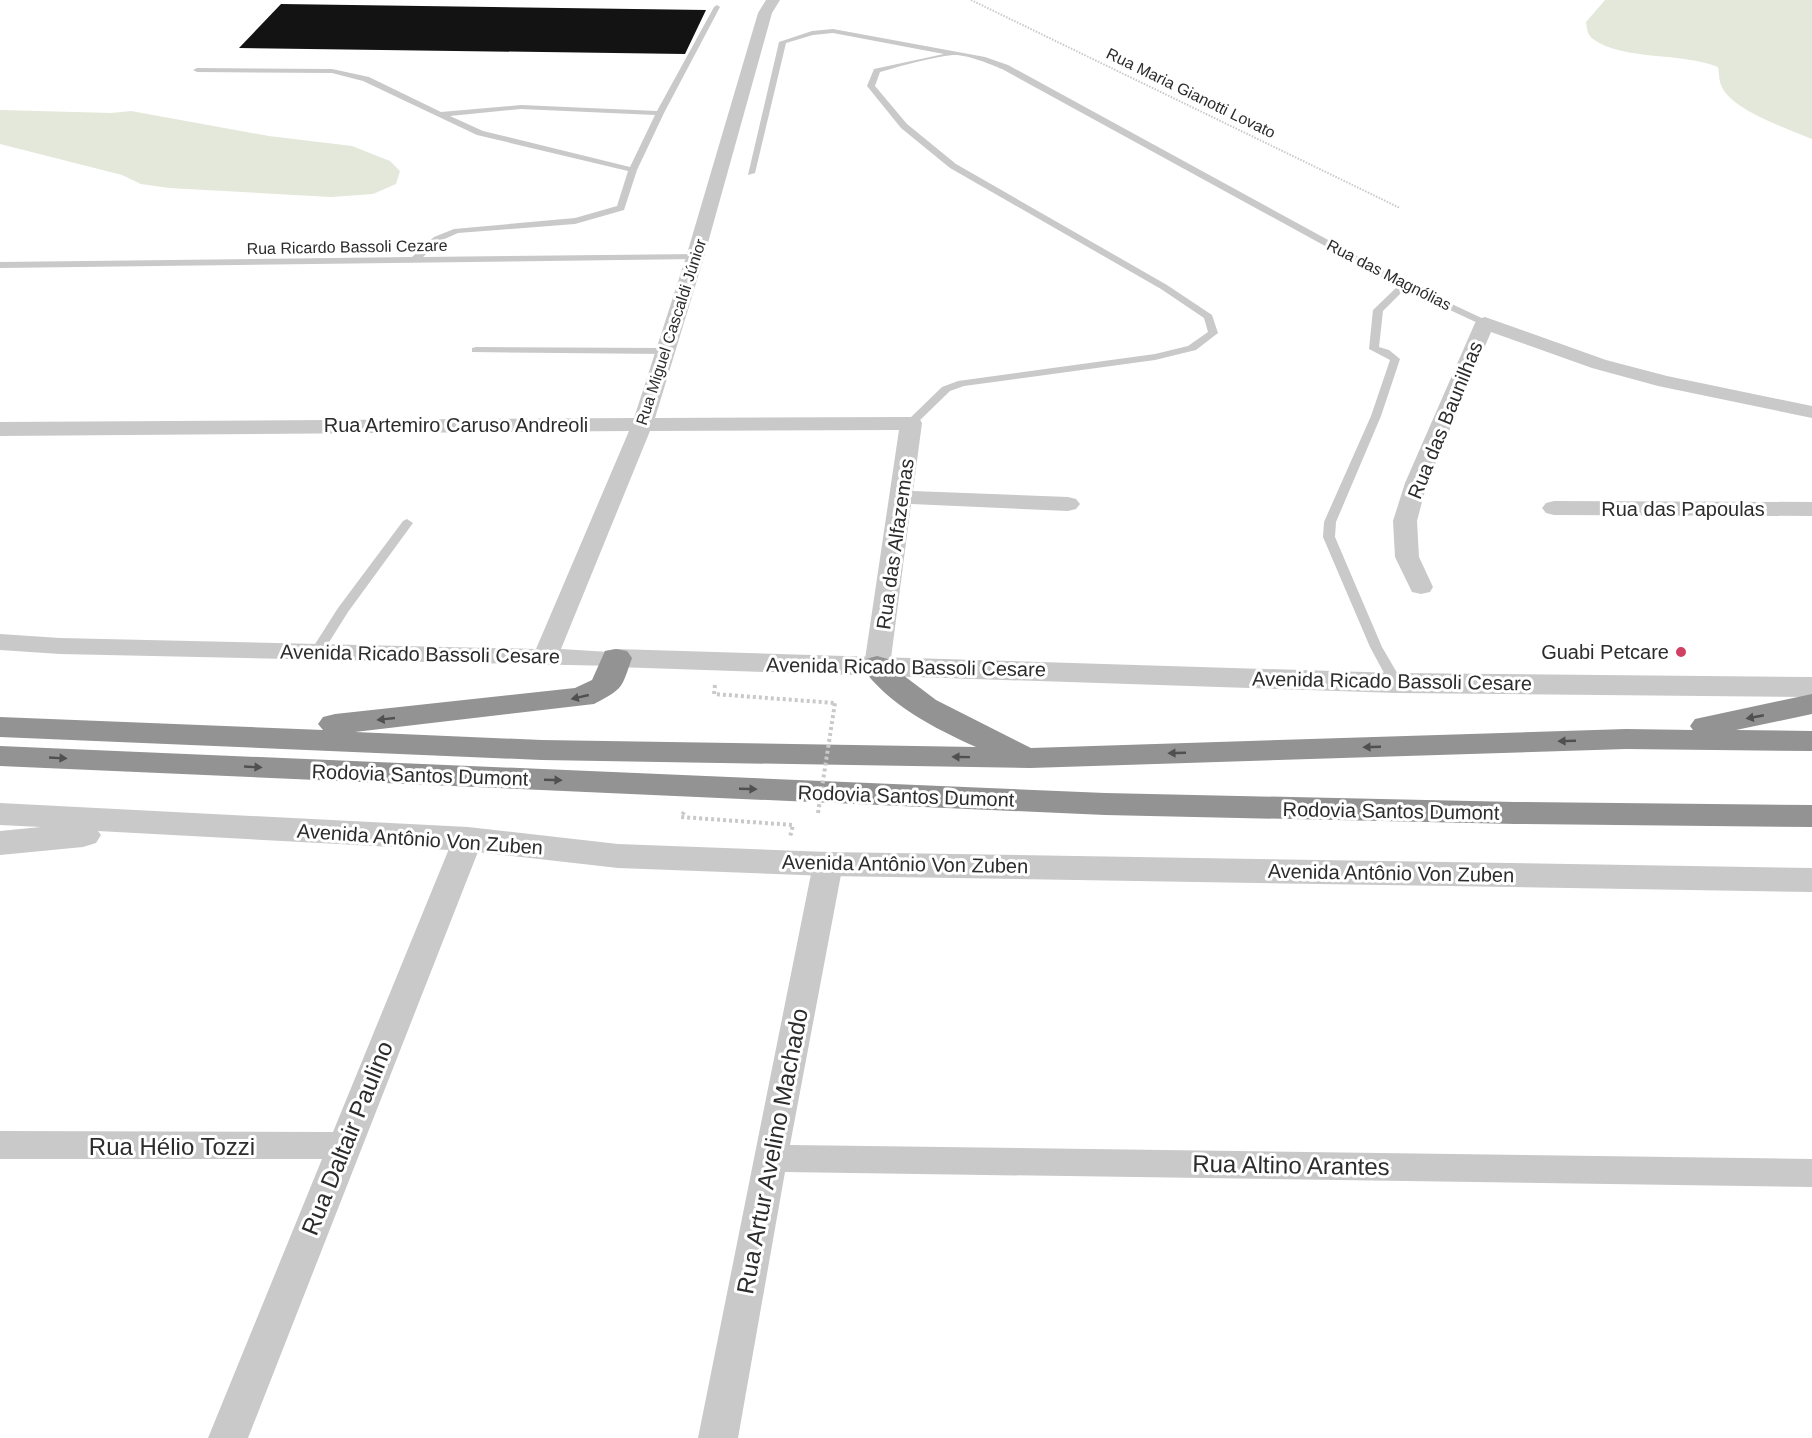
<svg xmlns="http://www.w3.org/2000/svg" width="1812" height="1438" viewBox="0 0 1812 1438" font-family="Arial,sans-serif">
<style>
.green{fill:#e4e8da}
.building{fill:#131313}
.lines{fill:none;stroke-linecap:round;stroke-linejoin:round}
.path-far1{stroke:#c9c9c9;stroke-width:2;stroke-dasharray:1.5 1.5;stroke-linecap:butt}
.path{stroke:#c9c9c9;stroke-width:4;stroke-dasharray:3 3;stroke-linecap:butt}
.service{fill:#c9c9c9;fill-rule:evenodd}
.minor{fill:#c9c9c9;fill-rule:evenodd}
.tertiary{fill:#c9c9c9;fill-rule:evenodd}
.motorway{fill:#939393;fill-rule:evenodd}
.path-bridge{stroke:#c9c9c9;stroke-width:4;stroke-dasharray:3 3;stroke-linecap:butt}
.oneway{fill:#505050}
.poi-dot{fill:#d04063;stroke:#fff;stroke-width:2}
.labels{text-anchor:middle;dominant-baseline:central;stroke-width:6;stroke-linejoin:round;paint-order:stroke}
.far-street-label{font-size:16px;fill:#2c2c2c;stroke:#fff}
.street-label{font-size:20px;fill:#2c2c2c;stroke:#fff}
.poi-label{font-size:20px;fill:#2c2c2c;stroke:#fff;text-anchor:end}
.near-street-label{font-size:24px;fill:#2c2c2c;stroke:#fff}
</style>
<rect width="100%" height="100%" fill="#fff"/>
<path class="green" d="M 1605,0 L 1812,0 L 1812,139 C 1789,129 1730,110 1721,85 C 1719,80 1719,72 1718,67 C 1682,52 1623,61 1593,39 C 1587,35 1587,28 1586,22 Z
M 0,110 L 111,113 L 131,111 L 269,136 L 352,146 L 390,161 L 400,171 L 396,184 L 373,194 L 331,197 L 169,188 L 141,184 L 122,175 L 0,144 Z"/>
<path class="building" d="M 281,4 L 706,10 L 685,54 L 239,48 Z"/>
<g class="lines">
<path class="path-far1" d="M 971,0 L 1400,208"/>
<path class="path" d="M 715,685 L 714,694 L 835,703
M 684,812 L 681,817 L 793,825 L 790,837"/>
<path class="service" d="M 717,5 L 720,7 L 664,113 L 637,170 L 624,210 L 575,224 L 458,233 L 440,241 L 423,257 L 695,254 L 698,255 L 698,259 L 0,268 L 0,262 L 412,257 L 434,237 L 454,229 L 575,218 L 617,206 L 628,171 L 477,135 L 363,81 L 332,73 L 197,72 L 193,70 L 197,68 L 332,69 L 369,77 L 441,112 L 521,105 L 657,111 L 714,7 ZM 521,109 L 655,115 L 630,167 L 483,131 L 450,116 Z
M 833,29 L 985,57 L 1008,65 L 1407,283 L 1488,321 L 1488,325 L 1482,325 L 1405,289 L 1383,311 L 1379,347 L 1389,350 L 1400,359 L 1381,416 L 1336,522 L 1335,537 L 1382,647 L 1403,683 L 1401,686 L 1391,686 L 1370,647 L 1323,537 L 1324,522 L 1371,416 L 1390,360 L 1369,349 L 1373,310 L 1398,286 L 1002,69 C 990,64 966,54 953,55 C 932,57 901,66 880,72 L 875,86 L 907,124 L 956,164 L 1167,285 L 1212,315 L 1218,333 L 1196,350 L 1155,360 L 964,386 L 950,391 L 915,425 L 907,425 L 907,421 L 942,387 L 958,381 L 1155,354 L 1188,346 L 1208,332 L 1204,318 L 1161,289 L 950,168 L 901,128 L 867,86 L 874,69 L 944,54 L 833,33 L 813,35 L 786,43 L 755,173 L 748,175 L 779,42 L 812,31 Z
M 476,347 L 664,348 L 669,351 L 664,354 L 472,352 L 472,348 Z
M 407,519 L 413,523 L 348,612 L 321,655 L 311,655 L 310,652 L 338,608 L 403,521 Z"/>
<path class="minor" d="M 766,0 L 780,0 L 772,13 L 704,257 L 655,418 L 911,417 L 919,418 L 922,423 L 913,491 L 1068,497 L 1076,499 L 1080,504 L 1076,509 L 1068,511 L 911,504 L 890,666 L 886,672 L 877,674 L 868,672 L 864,666 L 899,430 L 650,431 L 561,649 L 625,653 L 629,658 L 625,663 L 616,666 L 60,654 L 0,650 L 0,634 L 60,638 L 536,649 L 629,431 L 0,436 L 0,422 L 634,418 L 686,257 L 758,13 Z
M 1485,317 L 1606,360 L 1667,376 L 1812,406 L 1812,418 L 1658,386 L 1592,368 L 1491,332 L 1427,483 L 1417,521 L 1419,557 L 1433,587 L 1430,592 L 1421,594 L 1412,592 L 1395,557 L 1393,521 L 1405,483 L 1475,323 L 1478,319 Z
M 1554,501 L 1812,502 L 1812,516 L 1554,515 L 1546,513 L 1542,508 L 1546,503 Z
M 468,829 L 478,832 L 483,839 L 248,1438 L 208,1438 L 322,1159 L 0,1159 L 0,1131 L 333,1132 L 453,839 L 458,832 Z
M 828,854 L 838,857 L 843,864 L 790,1145 L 1812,1159 L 1812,1187 L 785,1172 L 738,1438 L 698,1438 L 813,864 L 818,857 Z"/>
<path class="tertiary" d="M 616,649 L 1396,673 L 1812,677 L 1812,697 L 1396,693 L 616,667 L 605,665 L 600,658 L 605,651 Z
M 0,803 L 468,827 L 618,844 L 828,852 L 1812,868 L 1812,892 L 828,876 L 618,868 L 468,851 L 98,831 L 101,835 L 96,843 L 83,847 L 0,855 L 0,831 L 41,827 L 0,825 Z"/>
<path class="motorway" d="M 616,649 L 627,651 L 632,658 C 621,689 624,688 594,704 L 355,732 L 542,740 L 976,747 C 934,728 888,705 861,666 L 866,659 L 877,656 L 888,659 L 903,675 L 936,700 L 1031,748 L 1626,729 L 1693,730 L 1690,726 L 1695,719 L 1812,694 L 1812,714 L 1736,730 L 1812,731 L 1812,751 L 1626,749 L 1030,768 L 542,760 L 0,737 L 0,717 L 323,730 L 318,724 L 323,717 L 335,714 L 575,688 L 592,680 L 605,651 Z
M 0,746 L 1105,793 L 1515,802 L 1812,805 L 1812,827 L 1515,824 L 1105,815 L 0,766 Z"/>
<path class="path-bridge" d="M 818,813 L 835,703"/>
</g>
<defs><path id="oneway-solid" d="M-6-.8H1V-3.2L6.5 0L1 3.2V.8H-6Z" transform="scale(1.5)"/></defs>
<g class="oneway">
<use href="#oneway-solid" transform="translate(580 697) rotate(167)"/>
<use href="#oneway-solid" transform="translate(1755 717) rotate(169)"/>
<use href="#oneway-solid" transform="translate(386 719) rotate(174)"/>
<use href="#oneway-solid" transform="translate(1567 741) rotate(178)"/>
<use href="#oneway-solid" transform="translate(1372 747) rotate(178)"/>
<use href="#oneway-solid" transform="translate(1177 753) rotate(178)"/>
<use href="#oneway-solid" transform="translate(961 757) rotate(-179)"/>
<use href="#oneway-solid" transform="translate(58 758) rotate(3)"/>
<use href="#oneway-solid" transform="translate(253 767) rotate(3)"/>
<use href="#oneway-solid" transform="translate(553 780) rotate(2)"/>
<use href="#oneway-solid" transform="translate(748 789) rotate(2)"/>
</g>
<circle class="poi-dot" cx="1681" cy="652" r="6"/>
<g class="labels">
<g class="far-street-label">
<text transform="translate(1191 93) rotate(26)">Rua Maria Gianotti Lovato</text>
<text transform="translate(347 247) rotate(-1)">Rua Ricardo Bassoli Cezare</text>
<text transform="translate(1389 275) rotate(27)">Rua das Magnólias</text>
<text transform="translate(671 332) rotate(-72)">Rua Miguel Cascaldi Júnior</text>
</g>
<g class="street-label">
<text transform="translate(1445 420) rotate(-68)">Rua das Baunilhas</text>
<text x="456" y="425">Rua Artemiro Caruso Andreoli</text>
<text x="1683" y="509">Rua das Papoulas</text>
<text transform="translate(895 544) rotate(-82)">Rua das Alfazemas</text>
<text transform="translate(420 654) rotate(1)">Avenida Ricado Bassoli Cesare</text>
<text transform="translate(906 667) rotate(1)">Avenida Ricado Bassoli Cesare</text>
<text transform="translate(1392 681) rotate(1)">Avenida Ricado Bassoli Cesare</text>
<text transform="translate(420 775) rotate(2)">Rodovia Santos Dumont</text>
<text transform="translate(906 796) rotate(2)">Rodovia Santos Dumont</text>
<text transform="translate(1391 811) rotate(1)">Rodovia Santos Dumont</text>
<text transform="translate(420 839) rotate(4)">Avenida Antônio Von Zuben</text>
<text transform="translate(905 864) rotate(1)">Avenida Antônio Von Zuben</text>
<text transform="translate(1391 873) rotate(1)">Avenida Antônio Von Zuben</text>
</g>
<g class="poi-label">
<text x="1669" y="652">Guabi Petcare</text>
</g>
<g class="near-street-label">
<text transform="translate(347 1138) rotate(-68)">Rua Daltair Paulino</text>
<text x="172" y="1146">Rua Hélio Tozzi</text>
<text transform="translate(772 1151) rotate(-79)">Rua Artur Avelino Machado</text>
<text transform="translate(1291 1165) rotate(1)">Rua Altino Arantes</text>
</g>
</g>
</svg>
